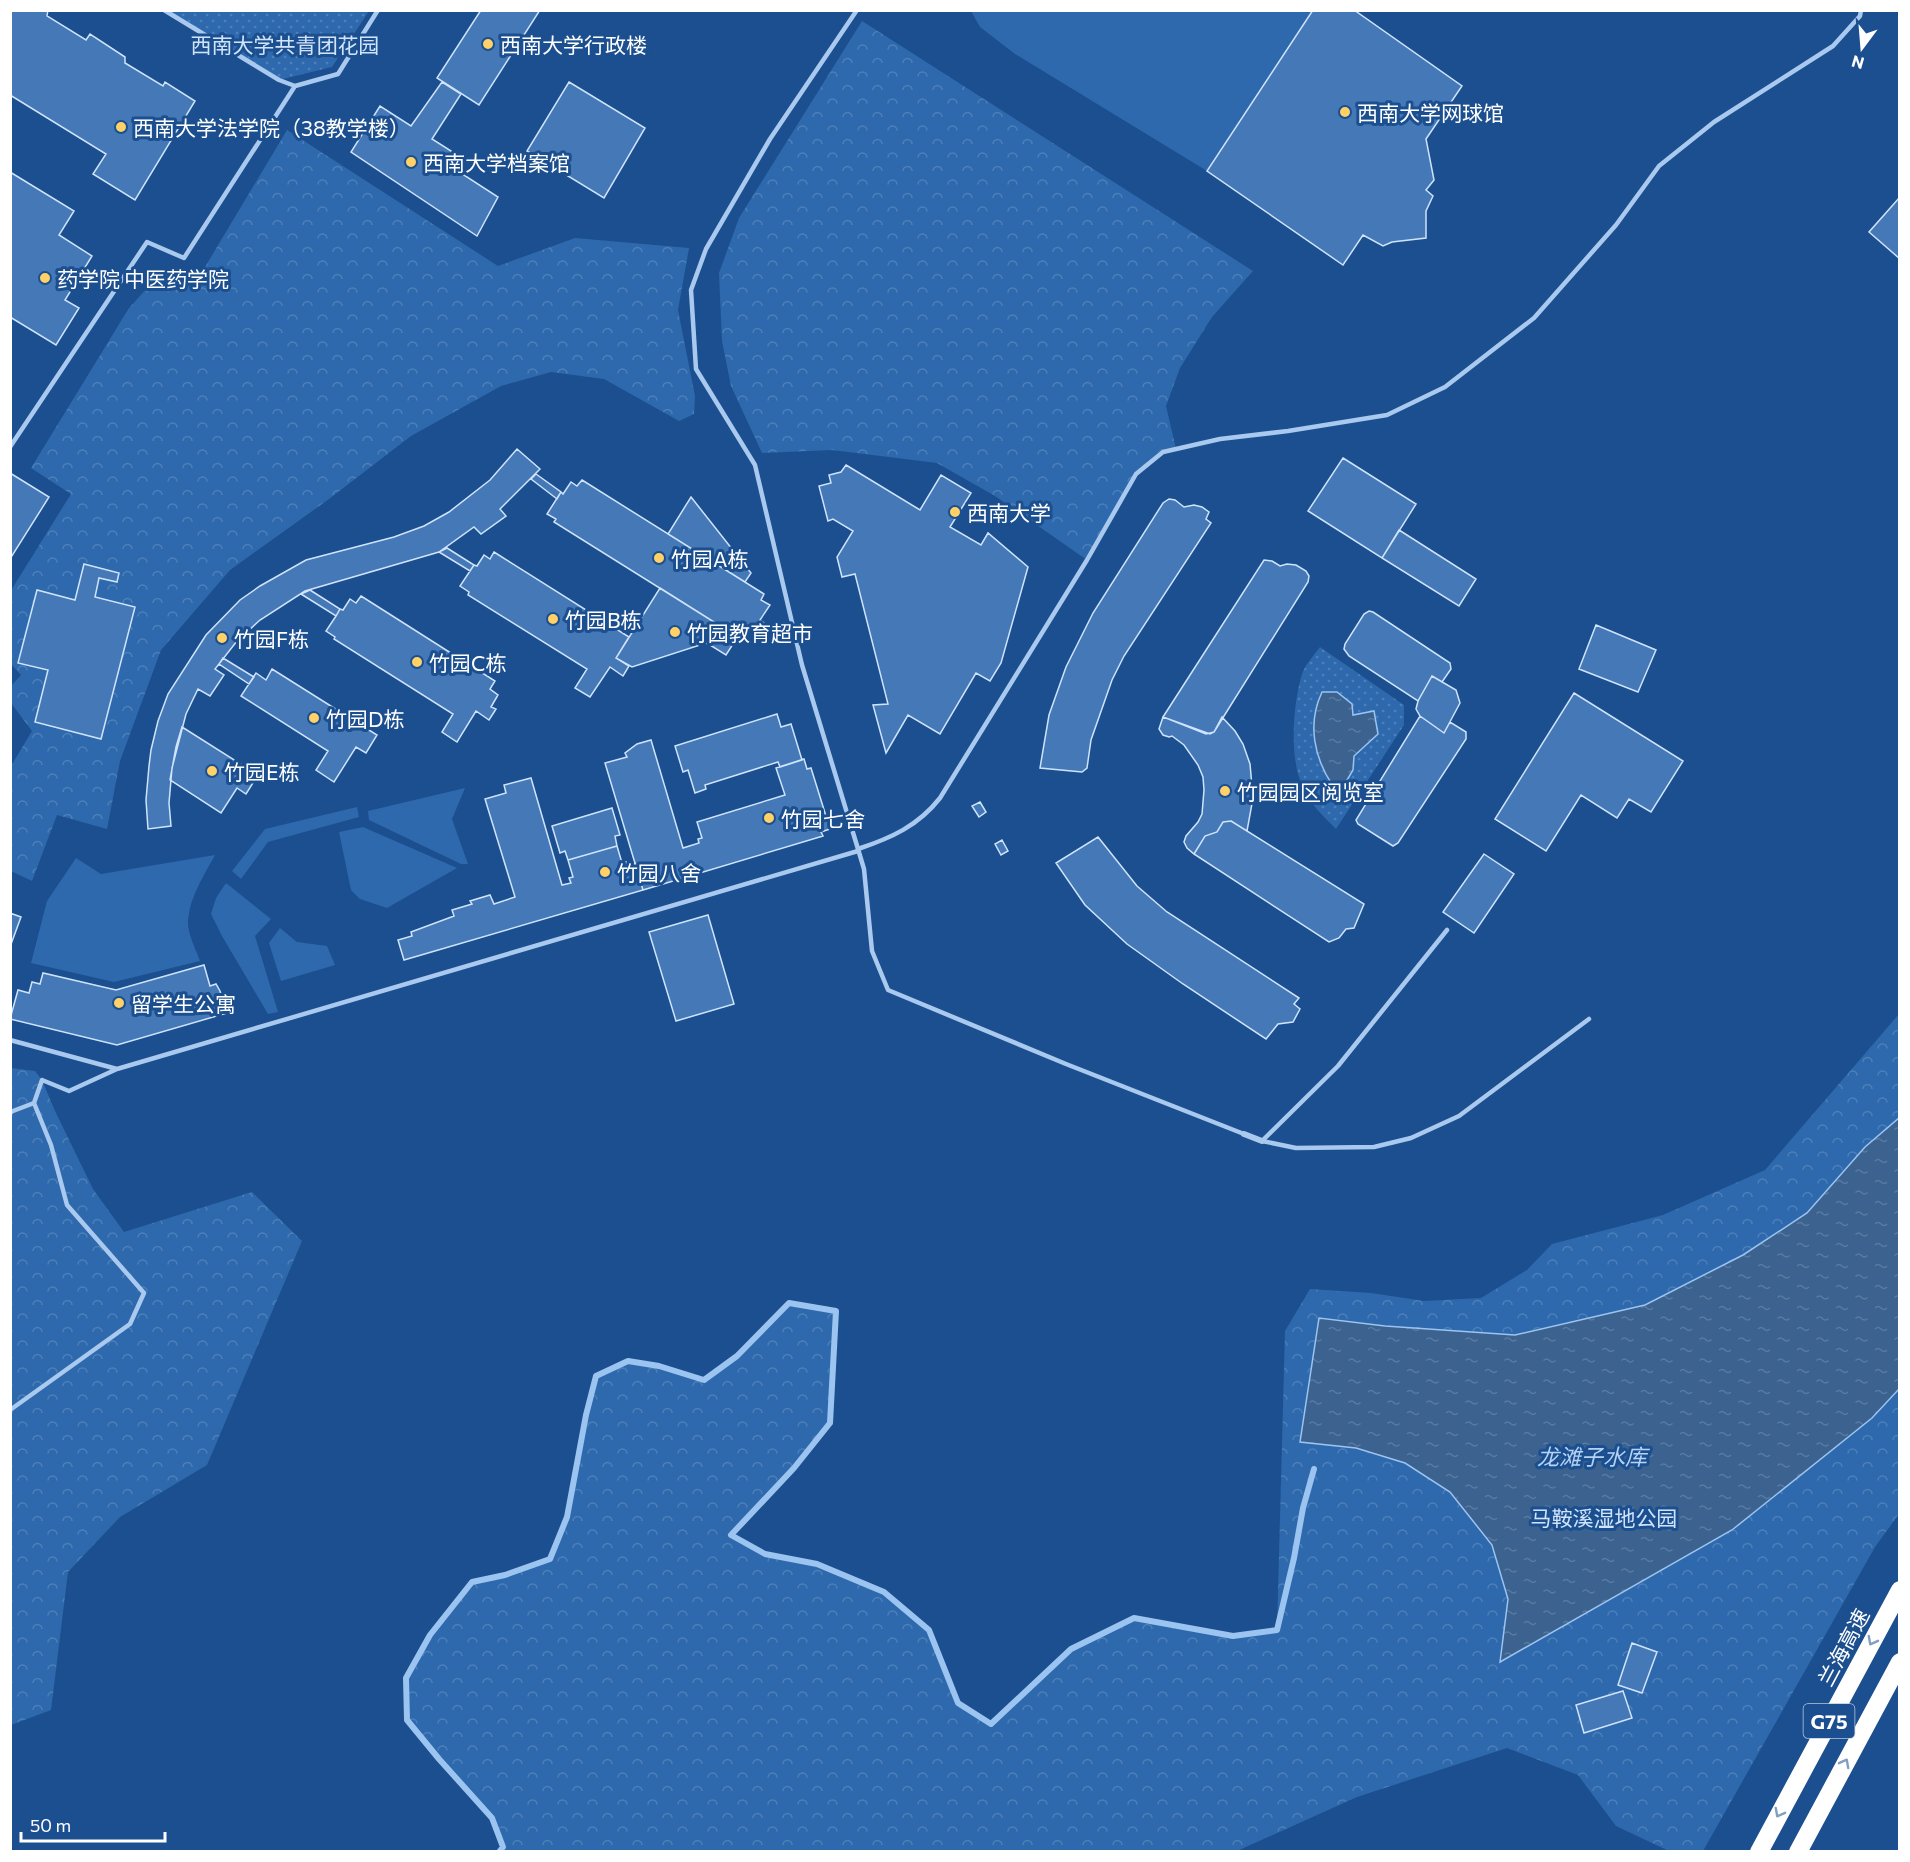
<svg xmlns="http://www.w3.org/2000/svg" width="1910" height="1862" viewBox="0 0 1910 1862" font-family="Commissioner,'Noto Sans SC',sans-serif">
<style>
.grass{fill:#2e69ad}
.forest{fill:url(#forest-crowns)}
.garden{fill:url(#garden-dots)}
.water{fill:url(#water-ripples);stroke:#9cc4f0;stroke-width:1.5}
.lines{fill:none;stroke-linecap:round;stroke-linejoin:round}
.stream{stroke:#9cc4f0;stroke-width:6}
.building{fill:#4478b7;stroke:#cfe3fa;stroke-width:1.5}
.service{stroke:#a9c9ee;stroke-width:4.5}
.minor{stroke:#a9c9ee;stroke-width:6}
.motorway{stroke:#fff;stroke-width:18}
.oneway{stroke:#829ec1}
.poi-dot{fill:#ffd166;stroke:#1b4f8f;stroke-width:2}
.labels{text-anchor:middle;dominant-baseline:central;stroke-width:6;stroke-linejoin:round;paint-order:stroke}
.shield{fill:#1b4f8f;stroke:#bbcadd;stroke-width:1.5}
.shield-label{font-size:20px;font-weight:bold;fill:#fff}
.park-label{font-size:21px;fill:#cfe3fa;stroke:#1b4f8f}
.poi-label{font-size:21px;fill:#fff;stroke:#1b4f8f;text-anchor:start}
.street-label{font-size:21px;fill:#fff;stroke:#1b4f8f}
.water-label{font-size:22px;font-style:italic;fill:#b5d3f5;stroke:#1b4f8f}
</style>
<defs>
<pattern id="forest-crowns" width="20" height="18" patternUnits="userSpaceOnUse" patternTransform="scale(1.5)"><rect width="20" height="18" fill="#2e69ad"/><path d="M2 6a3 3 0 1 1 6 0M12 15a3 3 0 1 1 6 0" fill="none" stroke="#4d80b9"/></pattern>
<pattern id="garden-dots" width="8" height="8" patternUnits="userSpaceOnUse" patternTransform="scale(1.5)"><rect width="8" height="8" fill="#2e69ad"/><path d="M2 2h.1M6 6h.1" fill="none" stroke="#4d80b9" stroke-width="1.8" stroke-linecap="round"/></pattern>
<pattern id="water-ripples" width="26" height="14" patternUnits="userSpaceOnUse" patternTransform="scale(1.5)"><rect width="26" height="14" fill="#3c6290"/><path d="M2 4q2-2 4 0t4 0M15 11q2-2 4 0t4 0" fill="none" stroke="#597aa1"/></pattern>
</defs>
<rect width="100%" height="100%" fill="#1b4f8f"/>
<path class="grass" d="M 971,11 L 1313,11 L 1207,171 L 1015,54 L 980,27 Z
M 465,788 L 452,819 L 468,864 L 461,864 L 369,820 L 368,811 Z
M 357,807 L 359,817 L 268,842 L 241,879 L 232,871 L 265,829 Z
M 363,827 L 457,868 L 387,908 L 360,899 L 351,890 L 339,832 Z
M 215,855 C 203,877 188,900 188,925 C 189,936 196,950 200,961 L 114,982 L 31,963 L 47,901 L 76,858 L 101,874 Z
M 226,883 L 271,919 L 255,936 L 278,1012 L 268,1014 L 222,936 L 211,914 L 216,898 Z
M 280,928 L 297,942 L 327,946 L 335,965 L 281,981 L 269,943 Z"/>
<path class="forest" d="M 862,21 L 1253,271 L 1212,317 L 1180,368 L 1166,406 L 1176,449 L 1160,451 L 1136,474 L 1087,560 L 995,496 L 937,463 L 832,450 L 762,453 L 731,386 L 722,341 L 719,273 L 739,218 Z
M 287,130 L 498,266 L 575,238 L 689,248 L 678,310 L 695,396 L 694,414 L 679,421 L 604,379 L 551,372 L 501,386 L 411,436 L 329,499 L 230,570 L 161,650 L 120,761 L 107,829 L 57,815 L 32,881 L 11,871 L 11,766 L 32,731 L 11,703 L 11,686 L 21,675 L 11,664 L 10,592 L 71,494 L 31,468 L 129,308 L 160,274 L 202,272 Z
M 1899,1014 L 1899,1514 L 1875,1547 L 1703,1851 L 1669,1851 L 1616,1826 L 1578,1775 L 1507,1748 L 1357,1797 L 1237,1851 L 499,1851 L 503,1847 L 492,1818 L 439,1759 L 407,1720 L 406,1678 L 430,1635 L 472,1582 L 505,1575 L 551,1558 L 567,1517 L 586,1415 L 596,1376 L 628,1361 L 659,1366 L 704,1380 L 737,1356 L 789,1303 L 836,1311 L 830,1423 L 794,1468 L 732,1535 L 765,1554 L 817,1564 L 884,1592 L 929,1630 L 958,1703 L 992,1724 L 1071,1649 L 1134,1618 L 1233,1636 L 1277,1630 L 1285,1331 L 1310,1289 L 1371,1293 L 1424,1301 L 1481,1298 L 1527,1270 L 1552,1244 L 1663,1215 L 1765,1170 Z
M 11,1068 L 35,1071 L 42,1080 L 55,1111 L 93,1189 L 124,1232 L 252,1192 L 302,1241 L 207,1465 L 120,1517 L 68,1572 L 51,1710 L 11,1725 Z"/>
<path class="garden" d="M 164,11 L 369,11 L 332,67 L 279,80 Z
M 1320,647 L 1404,705 L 1404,725 L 1336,829 C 1323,816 1309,803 1302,785 C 1289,756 1293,704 1302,674 C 1305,665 1314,655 1320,647 Z"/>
<path class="water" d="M 1322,692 L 1337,692 L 1352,704 L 1353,715 L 1374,711 L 1378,734 L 1354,756 L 1353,770 L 1343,787 L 1333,786 C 1314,758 1307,724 1322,692 Z
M 1899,1118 L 1899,1389 L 1872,1418 L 1732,1530 L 1500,1662 L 1508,1599 L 1492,1545 L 1450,1492 L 1405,1463 L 1356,1448 L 1300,1442 L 1319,1318 L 1385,1326 L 1515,1335 L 1645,1305 L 1743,1255 L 1807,1213 L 1865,1147 Z"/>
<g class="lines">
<path class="stream" d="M 499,1852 L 503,1847 L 492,1818 L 439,1759 L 407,1720 L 406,1678 L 430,1635 L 472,1582 L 505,1575 L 550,1559 L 567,1517 L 586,1415 L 596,1376 L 628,1361 L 659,1366 L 704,1380 L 737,1356 L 789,1303 L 836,1311 L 830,1423 L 794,1468 L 731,1535 L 765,1554 L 817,1564 L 884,1592 L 929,1630 L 958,1703 L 991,1724 L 1071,1649 L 1134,1618 L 1233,1636 L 1277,1630 L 1294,1558 L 1303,1508 L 1314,1469"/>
</g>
<path class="building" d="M 10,10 L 48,10 L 47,16 L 86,40 L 90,34 L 125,57 L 125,63 L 163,86 L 165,82 L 195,101 L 135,200 L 93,174 L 106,154 L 10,95 Z
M 481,10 L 540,10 L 479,105 L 437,78 Z
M 1313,10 L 1354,10 L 1462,86 L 1426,139 L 1434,180 L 1426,190 L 1433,196 L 1426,211 L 1426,238 L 1392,242 L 1383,246 L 1363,235 L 1343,265 L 1207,171 Z
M 442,82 L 461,94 L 432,139 L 459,156 L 453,168 L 498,197 L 477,236 L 351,152 L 380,106 L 411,126 Z
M 569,82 L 645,128 L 604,198 L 527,151 Z
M 10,172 L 74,211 L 59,235 L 92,256 L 65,300 L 79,308 L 56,345 L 10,317 Z
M 1900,197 L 1900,259 L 1869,232 Z
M 517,449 L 540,469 L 500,509 L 506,516 L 481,534 L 474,527 L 439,552 L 305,591 L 260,620 L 237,641 L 215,669 L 224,675 L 210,696 L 198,689 L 186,714 L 172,768 L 169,803 L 171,826 L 148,829 L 146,800 L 149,766 L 151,750 L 158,721 L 168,694 L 206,635 L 240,600 L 260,586 L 306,560 L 394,537 L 424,526 L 449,512 L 490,480 Z
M 1343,458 L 1416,504 L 1382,558 L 1308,511 Z
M 846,465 L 920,510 L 941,475 L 971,493 L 950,527 L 981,545 L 988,533 L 1028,567 L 1001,663 L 990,681 L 976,673 L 940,734 L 908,715 L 886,753 L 873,705 L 888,704 L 855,574 L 842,577 L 837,557 L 853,531 L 833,519 L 828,521 L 819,486 L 831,483 L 829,475 L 841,472 Z
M 10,473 L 49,497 L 10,559 Z
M 536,474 L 561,492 L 557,499 L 531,479 Z
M 582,480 L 764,594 L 761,600 L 770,605 L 760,620 L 764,623 L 758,633 L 745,625 L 726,655 L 710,645 L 722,627 L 554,522 L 556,519 L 547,514 L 561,492 L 563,494 L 571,482 L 577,486 Z
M 691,497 L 751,573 L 745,582 L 668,534 Z
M 1169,499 L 1175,500 L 1184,507 L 1194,505 L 1202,507 L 1209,512 L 1206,519 L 1211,523 L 1124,656 L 1112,680 L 1091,740 L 1087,768 L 1082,772 L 1040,768 L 1049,715 L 1066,667 L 1093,613 L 1163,503 Z
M 1399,530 L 1476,579 L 1459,606 L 1382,558 Z
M 447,548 L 474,565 L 470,571 L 439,552 Z
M 494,552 L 629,637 L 616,658 L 629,666 L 623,676 L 610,667 L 590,697 L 575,688 L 587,669 L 468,595 L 469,592 L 460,586 L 474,565 L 477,566 L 484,555 L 490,559 Z
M 1264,560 L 1272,561 L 1280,566 L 1287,564 L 1296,565 L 1306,571 L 1309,576 L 1308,582 L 1214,732 L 1206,734 L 1163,717 Z
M 84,564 L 119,573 L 117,582 L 99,578 L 95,597 L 135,607 L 101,739 L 35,722 L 48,670 L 18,663 L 37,590 L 75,600 Z
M 660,588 L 722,627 L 710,645 L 706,643 L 632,667 L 616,658 Z
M 310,590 L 340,609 L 336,616 L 301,594 Z
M 361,596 L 495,681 L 490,689 L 498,695 L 491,707 L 496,709 L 489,720 L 476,711 L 457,742 L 442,732 L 453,714 L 334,639 L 335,637 L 326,631 L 336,616 L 340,609 L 343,610 L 350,599 L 356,603 Z
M 1369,611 L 1373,612 L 1450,663 L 1451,669 L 1442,682 L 1432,676 L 1418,701 L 1349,656 L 1344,649 L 1345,644 L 1364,614 Z
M 1596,625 L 1656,650 L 1638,692 L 1579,669 Z
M 223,658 L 254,677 L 249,684 L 219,664 Z
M 272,669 L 377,735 L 366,753 L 356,747 L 334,782 L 316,770 L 328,751 L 241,696 L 256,673 L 266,680 Z
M 1432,676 L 1456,690 L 1460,703 L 1444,733 L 1420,716 L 1416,709 L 1418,701 Z
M 1574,693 L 1683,761 L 1651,812 L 1629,799 L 1617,818 L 1581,795 L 1546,851 L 1495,819 Z
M 777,714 L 781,727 L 791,724 L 802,760 L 780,767 L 778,762 L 705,785 L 706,789 L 695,793 L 688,770 L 683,772 L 675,746 Z
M 1420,716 L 1444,733 L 1450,722 L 1466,732 L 1466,739 L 1398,843 L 1393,846 L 1358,824 L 1356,820 Z
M 1163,717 L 1210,734 L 1214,732 L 1222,717 L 1235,731 L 1243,744 L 1250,764 L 1253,798 L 1247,831 L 1231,821 L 1223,822 L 1217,832 L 1205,836 L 1194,854 L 1187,848 L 1184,842 L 1186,836 L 1198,822 L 1202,814 L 1204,790 L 1203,777 L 1198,765 L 1184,745 L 1172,736 L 1169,737 L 1163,735 L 1159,729 Z
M 182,727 L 258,775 L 246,794 L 237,788 L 221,813 L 170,780 L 176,747 Z
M 651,740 L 683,848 L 699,843 L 698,839 L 702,838 L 697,822 L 785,795 L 776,768 L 804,759 L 807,769 L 811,768 L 830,829 L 821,832 L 823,836 L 643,890 L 605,763 L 627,757 L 625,753 L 637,744 Z
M 531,778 L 562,885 L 571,883 L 569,878 L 573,877 L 568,860 L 617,846 L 622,863 L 626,862 L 627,866 L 635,863 L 643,890 L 404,960 L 398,940 L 412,936 L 411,932 L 454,916 L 452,910 L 472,904 L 470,901 L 490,895 L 494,904 L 515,897 L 485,799 L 506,793 L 504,785 Z
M 980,802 L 986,812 L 979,817 L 972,806 Z
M 612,808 L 620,835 L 615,836 L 617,846 L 568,860 L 565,851 L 560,853 L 552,826 Z
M 1231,821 L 1364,904 L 1354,928 L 1346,929 L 1339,938 L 1329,942 L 1194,854 L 1205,836 L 1217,832 L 1223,822 Z
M 1098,837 L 1137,886 L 1167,912 L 1299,998 L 1294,1004 L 1300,1009 L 1293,1022 L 1278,1024 L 1266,1039 L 1183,984 L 1127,944 L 1085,905 L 1056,863 Z
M 1002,840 L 1008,851 L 1001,855 L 995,844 Z
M 1484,854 L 1514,874 L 1474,933 L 1443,912 Z
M 10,913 L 21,917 L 10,947 Z
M 708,915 L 734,1004 L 676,1021 L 649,932 Z
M 204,965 L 210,986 L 216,984 L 220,991 L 227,1013 L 117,1045 L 10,1019 L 18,990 L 29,993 L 32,982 L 40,984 L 43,973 L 116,990 Z
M 1632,1643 L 1657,1652 L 1642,1693 L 1618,1685 Z
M 1623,1691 L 1632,1718 L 1584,1733 L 1576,1705 Z"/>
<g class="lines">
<path class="service" d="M 164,10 L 279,80 L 295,86 L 338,74 L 378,10
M 857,10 L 770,139 L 706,249 L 691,290 L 696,369 L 755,465 L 802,665 L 858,849 C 891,838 918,826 940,798 L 1087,560 L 1136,474 L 1163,452 L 1220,439 L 1288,431 L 1387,415 L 1445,387 L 1534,318 L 1616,225 L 1659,166 L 1714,122 L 1833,46 L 1860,16 L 1861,10
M 10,447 L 147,242 L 184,258 L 295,86
M 858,849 L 864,869 L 872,951 L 888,990 L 1066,1064 L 1244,1134
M 10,1040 L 117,1069 L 858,851
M 10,1113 L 13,1111 L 34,1103 L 42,1080 L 69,1091 L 117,1069
M 1262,1141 L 1296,1148 L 1374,1147 L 1411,1138 L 1459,1116 L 1589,1019
M 1262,1141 L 1338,1066 L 1447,930
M 10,1410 L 130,1324 L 144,1293 L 67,1205 L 51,1145 L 34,1103"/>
<path class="minor" d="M 1244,1134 L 1262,1141"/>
<path class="motorway" d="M 1759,1852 L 1900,1590
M 1798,1852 L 1900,1662"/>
</g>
<defs><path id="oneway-chevron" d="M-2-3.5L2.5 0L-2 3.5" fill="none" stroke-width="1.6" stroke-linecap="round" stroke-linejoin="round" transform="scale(1.5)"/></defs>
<g class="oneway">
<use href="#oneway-chevron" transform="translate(1872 1641) rotate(118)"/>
<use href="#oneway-chevron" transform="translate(1845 1763) rotate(-62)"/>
<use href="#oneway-chevron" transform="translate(1779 1813) rotate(118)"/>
</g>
<g class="poi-dot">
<circle cx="488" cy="44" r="6"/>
<circle cx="1345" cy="112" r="6"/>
<circle cx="121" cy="127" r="6"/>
<circle cx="411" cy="162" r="6"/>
<circle cx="45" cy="278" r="6"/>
<circle cx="955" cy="512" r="6"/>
<circle cx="659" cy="558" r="6"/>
<circle cx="553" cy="619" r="6"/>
<circle cx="675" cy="632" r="6"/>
<circle cx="222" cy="638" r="6"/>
<circle cx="417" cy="662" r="6"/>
<circle cx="314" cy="718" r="6"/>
<circle cx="212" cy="771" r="6"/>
<circle cx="1225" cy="791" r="6"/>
<circle cx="769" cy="818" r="6"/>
<circle cx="605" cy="872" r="6"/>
<circle cx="119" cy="1003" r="6"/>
</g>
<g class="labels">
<rect class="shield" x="1803.5" y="1704" width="51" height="34" rx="4.5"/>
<g class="shield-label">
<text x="1829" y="1721">G75</text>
</g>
<g class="park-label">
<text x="285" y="44">西南大学共青团花园</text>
<text x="1604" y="1517">马鞍溪湿地公园</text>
</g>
<g class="poi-label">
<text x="500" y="44">西南大学行政楼</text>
<text x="1357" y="112">西南大学网球馆</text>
<text x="133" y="127">西南大学法学院（38教学楼）</text>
<text x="423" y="162">西南大学档案馆</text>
<text x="57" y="278">药学院 中医药学院</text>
<text x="967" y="512">西南大学</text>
<text x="671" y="558">竹园A栋</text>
<text x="565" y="619">竹园B栋</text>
<text x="687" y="632">竹园教育超市</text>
<text x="234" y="638">竹园F栋</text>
<text x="429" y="662">竹园C栋</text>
<text x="326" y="718">竹园D栋</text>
<text x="224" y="771">竹园E栋</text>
<text x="1237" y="791">竹园园区阅览室</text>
<text x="781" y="818">竹园七舍</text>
<text x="617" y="872">竹园八舍</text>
<text x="131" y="1003">留学生公寓</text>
</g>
<g class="street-label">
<text transform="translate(1843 1647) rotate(-62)">兰海高速</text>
</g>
<g class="water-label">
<text x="1592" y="1456">龙滩子水库</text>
</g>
</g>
<rect width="1910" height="1862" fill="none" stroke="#ffffff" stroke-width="24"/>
<g transform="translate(1862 48) rotate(196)" stroke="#1b4f8f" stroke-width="4.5" paint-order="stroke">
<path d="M0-4.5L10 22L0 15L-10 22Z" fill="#ffffff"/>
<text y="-9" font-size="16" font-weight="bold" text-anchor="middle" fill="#ffffff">N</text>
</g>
<path d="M21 1832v9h144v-9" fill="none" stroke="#ffffff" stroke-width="3"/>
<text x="30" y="1832" font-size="18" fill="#ffffff" stroke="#1b4f8f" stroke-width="4.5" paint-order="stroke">50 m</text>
</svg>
